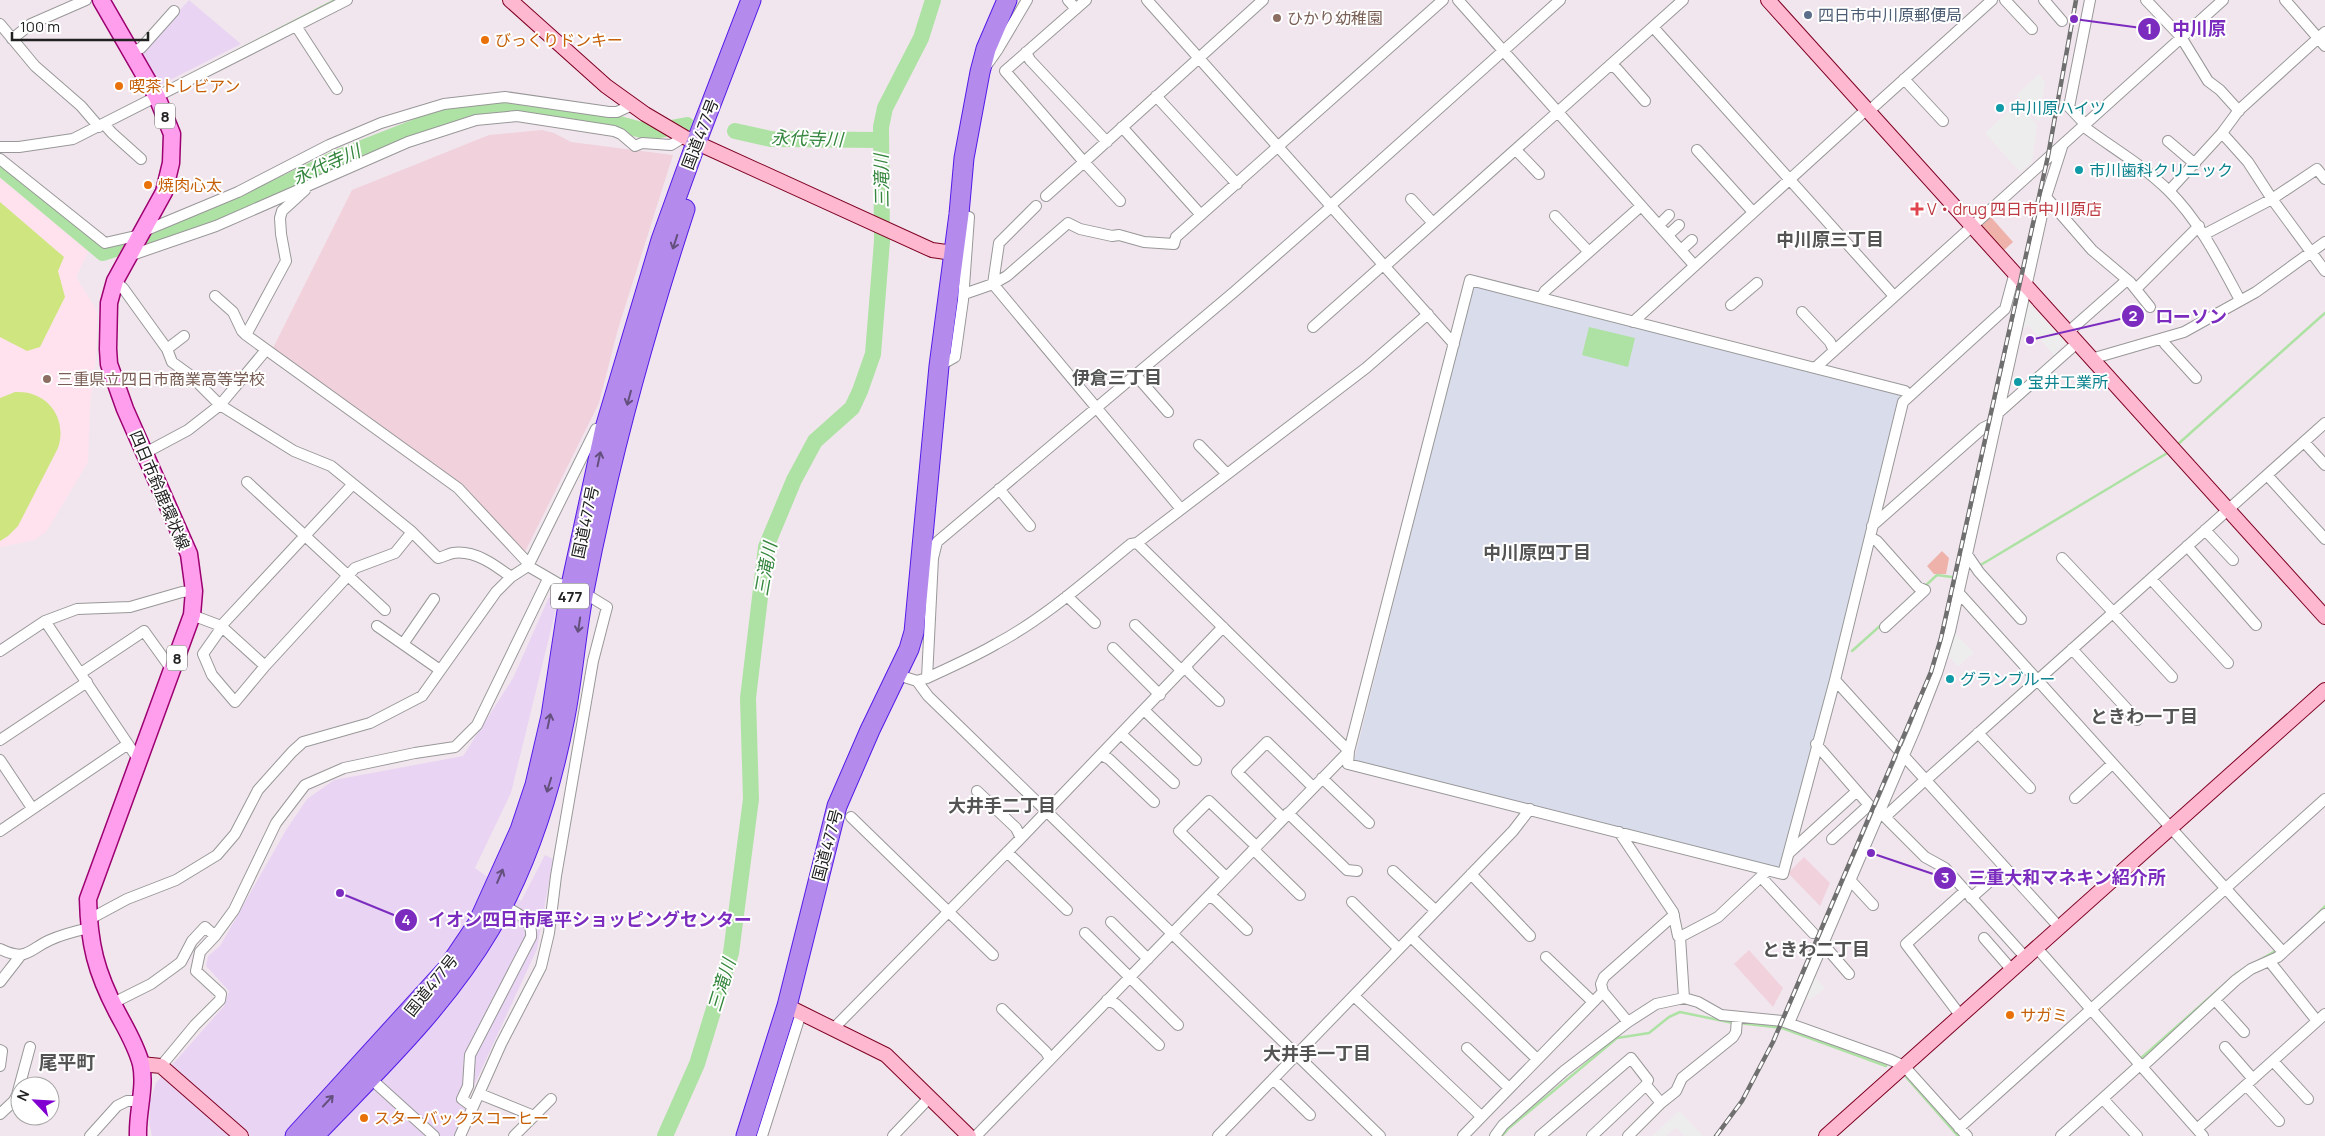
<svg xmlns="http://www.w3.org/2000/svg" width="2325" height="1136" viewBox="0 0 2325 1136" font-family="Manrope,'Noto Sans JP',sans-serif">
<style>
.commercial{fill:#e9d5f3}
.industrial{fill:#d8dceb}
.education{fill:#ffe2ed}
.farmland{fill:#f1d1db}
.grass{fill:#eeb2aa}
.pitch{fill:#cee580}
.parking{fill:#ededed}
.water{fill:#aee2a4}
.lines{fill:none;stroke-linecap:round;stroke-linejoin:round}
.stream{stroke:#aee2a4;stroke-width:2.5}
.river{stroke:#aee2a4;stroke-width:16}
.street-casing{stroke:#989898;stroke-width:12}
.secondary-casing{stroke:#7f0023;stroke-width:16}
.primary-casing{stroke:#9d0070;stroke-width:19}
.highway-casing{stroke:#531be8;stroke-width:21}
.street{stroke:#fff;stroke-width:10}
.secondary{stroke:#feb8cf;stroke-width:14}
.primary{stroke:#ff9eed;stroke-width:16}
.highway{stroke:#b58aed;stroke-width:19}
.rail-casing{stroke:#6f6f6f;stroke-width:4.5}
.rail{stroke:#fff;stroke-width:2.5;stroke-dasharray:8;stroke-linecap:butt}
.oneway{stroke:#64507d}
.service-dot{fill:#5c6f8a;stroke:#fff;stroke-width:2}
.education-dot{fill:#8d6e63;stroke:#fff;stroke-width:2}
.food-dot{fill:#e8710a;stroke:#fff;stroke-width:2}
.culture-dot{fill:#0f9aa8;stroke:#fff;stroke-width:2}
.health-dot{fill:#e0444e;stroke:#fff;stroke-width:2}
.labels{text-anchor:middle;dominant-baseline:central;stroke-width:4;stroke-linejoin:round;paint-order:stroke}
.shield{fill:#fff;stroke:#646464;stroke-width:1}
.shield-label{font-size:15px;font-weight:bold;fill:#212121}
.service-label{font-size:16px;fill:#4e5e75;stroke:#fff;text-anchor:start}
.education-label{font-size:16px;fill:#785e54;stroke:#fff;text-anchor:start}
.food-label{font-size:16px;fill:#c56008;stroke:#fff;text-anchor:start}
.culture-label{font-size:16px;fill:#0d838f;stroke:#fff;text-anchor:start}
.street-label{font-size:16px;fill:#212121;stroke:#fff}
.health-label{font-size:16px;fill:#be3a42;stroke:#fff;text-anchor:start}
.water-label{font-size:18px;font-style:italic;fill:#35863e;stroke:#fff}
.neighbourhood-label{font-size:18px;font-weight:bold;fill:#545454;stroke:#fff}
.quarter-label{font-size:19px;font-weight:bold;fill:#545454;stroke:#fff}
.leader{fill:none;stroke:#7b2cbf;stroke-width:2}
.callout-dot{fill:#7b2cbf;stroke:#fff;stroke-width:2}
.mark-label{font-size:15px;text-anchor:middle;font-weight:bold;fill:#fff}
.callout-label{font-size:18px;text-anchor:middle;font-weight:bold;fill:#7b2cbf;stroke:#fff;stroke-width:4;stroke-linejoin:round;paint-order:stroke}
</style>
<rect width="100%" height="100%" fill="#f2e6ee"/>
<path class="commercial" d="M 189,0 L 241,44 L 158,86 L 139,55 Z
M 549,597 L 558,601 L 511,793 L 475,868 L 521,901 L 545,855 L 553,859 L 537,949 L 472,1090 L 456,1136 L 152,1136 L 149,1123 L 150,1101 L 156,1083 L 224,1006 L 229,991 L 206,966 L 208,956 L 220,946 L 286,830 L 307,799 L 334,780 L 463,756 L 513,678 Z"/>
<path class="industrial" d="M 1477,285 L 1902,395 L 1781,869 L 1354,760 L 1472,288 Z"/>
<path class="education" d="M 0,173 L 33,198 L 90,248 L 76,277 L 97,311 L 96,355 L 90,404 L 88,462 L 46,532 L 34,540 L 0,547 Z"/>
<path class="farmland" d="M 542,130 L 554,133 L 571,142 L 673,155 L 618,329 L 599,403 L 525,552 L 459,483 L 272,350 L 352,190 L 489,135 Z
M 1804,857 L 1830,883 L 1820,906 L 1788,873 Z
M 1749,950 L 1783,988 L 1773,1007 L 1734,964 Z"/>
<path class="grass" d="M 1989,215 L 2013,242 L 2002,252 L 1978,226 Z
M 1942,551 L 1949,558 L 1946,574 L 1934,574 L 1927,566 Z"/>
<path class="pitch" d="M 0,202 L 64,257 L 58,271 L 65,297 L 40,347 L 27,351 L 0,337 Z
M 15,392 C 47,390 68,418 58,448 L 18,526 L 8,536 L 0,541 L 0,398 Z"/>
<path class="parking" d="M 2039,74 L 2045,82 L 2039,122 L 2017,95 Z
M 2018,102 L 2037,125 L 2032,163 L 2020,172 L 1985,133 Z
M 2028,303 L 2066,342 L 2054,355 L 2028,325 L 2025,328 L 2022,326 Z
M 1953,631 L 1974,653 L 1958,666 L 1946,654 Z
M 1814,976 L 1825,988 L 1810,1000 L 1804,994 Z
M 1679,1111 L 1703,1136 L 1684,1136 L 1676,1127 L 1666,1136 L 1652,1136 Z"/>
<path class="water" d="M 1589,327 L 1635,338 L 1628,367 L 1582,355 Z"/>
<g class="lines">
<path class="stream" d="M 221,59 L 335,0
M 2177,445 L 2325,313
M 1979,566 L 2169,452
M 1924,587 L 1937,575 L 1959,578
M 1852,651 L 1881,625
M 2315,917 L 2325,906
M 1739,1023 L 1782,1028 L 1886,1066
M 2139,1060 L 2237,973 L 2277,950
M 1906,1077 L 1958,1136
M 1502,1136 L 1509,1128 L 1617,1038 L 1649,1033 L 1669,1017 L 1680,1012 L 1733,1023"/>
<path class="river" d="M 735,131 L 771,139 L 881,140
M 0,167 L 103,253 L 196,223 L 243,204 L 339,157 L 434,120 L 468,111 L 503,106 L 530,109 L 608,121 L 649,132 L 687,125
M 665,1136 L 697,1064 L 731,953 L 751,799 L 748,698 L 766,547 L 794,480 L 815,441 L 852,408 L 860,391 L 873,354 L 882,241 L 881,127 L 885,108 L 921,38 L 933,0"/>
<defs>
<path id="street" d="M 1068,0 L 1076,9
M 1086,0 L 1005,71 L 1084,162 L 1263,0
M 1147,0 L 1454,344
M 1458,0 L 1694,265
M 2005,0 L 2032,29
M 2044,0 L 2062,21
M 2146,0 L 2181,37 L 2208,81 L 2220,90 L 2239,111
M 2285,0 L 2325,46
M 0,24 L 35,66 L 81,106 L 99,127
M 296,26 L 337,89
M 1653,27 L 1894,296
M 12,39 L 31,24 L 86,0
M 131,52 L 141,48 L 174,11
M 1026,52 L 1030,60 L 1107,142
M 1610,65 L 1617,69 L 1645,101
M 986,66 L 998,49 L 1027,0
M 1904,79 L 1943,121
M 1156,96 L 1237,184
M 1869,111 L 1992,0
M 104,124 L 112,133 L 141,159
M 2085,124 L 2069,107 L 2090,0
M 2083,126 C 2112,148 2143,165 2169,191 C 2200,222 2219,261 2240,300
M 1122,127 L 1201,215
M 2222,133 L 2248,162 L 2272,199 L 2325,271
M 2168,141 L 2195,164
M 0,147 L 19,147 L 73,139 L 347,0
M 1516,150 L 1539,174
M 1697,150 L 1753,212
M 0,159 L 105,243 L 140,235
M 2169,191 L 2222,133 L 2239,110 L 2325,32
M 1046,196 L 1084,162 L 1120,201
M 2046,197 L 2092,250 L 2130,282 L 2150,307
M 1411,199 L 1433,223
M 1331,205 L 1560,0
M 1036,206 L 999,243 L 993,284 L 1181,509
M 1555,216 L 1589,252
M 1659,225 L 1669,215
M 142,232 L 238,192 L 329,145 L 381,123 L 444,104 L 505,97 L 609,112 L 617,112 L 632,105
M 2205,234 L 2272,199 L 2317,169 L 2325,179
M 1668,235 L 1679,225
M 1681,250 L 1692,240
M 129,256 L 216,226 L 408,142 L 476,120 L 517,116 L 614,131 L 621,134 L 635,146 L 642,143 L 671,145 L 684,137
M 1385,266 L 1683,0
M 115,281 L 123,288 L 167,349 L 172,362 L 190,375 L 220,405 L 294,451 L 331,466 L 412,532 L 438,558 C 443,557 448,554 453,553 C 475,550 495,565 511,577
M 2136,289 L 2199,226
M 964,294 L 993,284 L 1007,276 L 1068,223 L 1080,229 L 1112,236 L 1119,235 L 1144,242 L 1174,244 L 1176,237 L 1443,0
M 215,296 L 233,312 L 242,331 L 246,335 L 458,488 L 528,563
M 1541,298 L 1545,291 L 1641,206
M 1731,305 L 1757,283
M 1802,312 L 1830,342 L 1834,351
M 1633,322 L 1867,109
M 1313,327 L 1384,264
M 2067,333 L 2127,280
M 246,335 L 286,261 L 281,234 L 280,218 L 282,211 L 305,190
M 2163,338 L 2165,344 L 2196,378
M 167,349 L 184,336
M 2091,359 L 2184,332 L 2256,292 L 2325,242
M 939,366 L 955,357 L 963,300 L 969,217 L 959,214
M 1815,368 L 2223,0
M 1134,376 L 1140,380 L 1168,412
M 1909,396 L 1905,391 L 1470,280 L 1349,751 L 1348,764 L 1783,874 L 1835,680 L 1903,402 L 2005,309 L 2015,272
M 2304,442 L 2325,465
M 1199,445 L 1226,473
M 145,453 L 188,430 L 220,405 L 266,350
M 2267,475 L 2325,539
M 247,482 L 385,610
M 999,489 L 1030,526
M 1872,526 L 1983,428 L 1993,423 L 1997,414 L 2077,343
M 2205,530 L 2233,560
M 1870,537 L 1877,541 L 1918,587 L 1925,590 L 1885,627
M 1137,543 L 1349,751
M 2187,546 L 2256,625
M 1966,553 L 1979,572 L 2021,619
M 2062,558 L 2113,612
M 528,566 L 596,429 L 605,428
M 2151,579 L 2228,663
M 1958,592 L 2283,952
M 1067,596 L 1095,623
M 2113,613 L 2172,677
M 192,615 L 221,626 L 265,666 L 355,568 L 395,553 L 412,532
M 45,621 L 138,759
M 1135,625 L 1182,671
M 221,626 L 353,484
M 377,626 L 440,670
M 222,627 L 203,654 L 212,675 L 235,702 L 265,666
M 403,644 L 434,599
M 1113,648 L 1160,695
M 2072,649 L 2137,720
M 0,651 L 45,621 L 77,609 L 130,607 L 182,592 L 194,591
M 1186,667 L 1190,673 L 1219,701
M 81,673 L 144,631 L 172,670
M 898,675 L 917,681 L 927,678 C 950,667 974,657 996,644 C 1045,618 1088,579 1131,544 L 1137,543 L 1366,368 L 1428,314
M 927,678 L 933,558 L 937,542 L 1234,292 L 1332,206
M 1835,680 L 2059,927
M 917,681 L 928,696 L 961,728 L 1380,1136
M 1144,710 L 1196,760
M 1978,733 L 2030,788
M 1121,734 L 1174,783
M 0,740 L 87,682
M 1816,744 L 1869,805 L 1832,839
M 1101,755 L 1109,759 L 1154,802
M 0,760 L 32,808
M 1322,778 L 1369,823
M 1926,780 L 2325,423
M 977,791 L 1016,828 L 1021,838
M 2075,798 L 2112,764
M 1879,811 L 1925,857 L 1945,868 L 2025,957
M 1288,813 L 1347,870 L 1357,871
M 1886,816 L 1925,780
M 851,817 L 993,955
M 1283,818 L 1237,772 L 1267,742 L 1313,787
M 0,831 L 128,744
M 1619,832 L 1673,912 L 1678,936 L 1680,937 L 1684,998
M 1253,849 L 1300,895
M 1007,852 L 1067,910
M 1789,853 L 1857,791
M 1393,871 L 1435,910
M 1471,874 L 1530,936
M 1226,877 L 1179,831 L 1209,801 L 1256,846
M 1761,877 L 1813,933
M 1850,880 L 1873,905
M 1209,896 L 1216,900 L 1247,930
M 1971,898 L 2005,868
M 1352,902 L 1399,949
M 88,920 L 127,899 L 176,880 L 217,855 L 235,834 L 258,790 L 292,752 L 303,742 L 370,723 L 422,696 L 496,592 L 511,577 L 528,566
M 1111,922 L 1148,959
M 1085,933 L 1178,1025
M 1411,937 L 1537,1059
M 1680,937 L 1718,917 L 1768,870
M 1984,938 L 2011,969
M 1823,944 L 1849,974
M 2036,947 L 2203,1136
M 0,949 C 27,962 28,950 50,940 C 63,934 76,931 89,928
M 1546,957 L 1593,1002
M 2270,962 L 2317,1021
M 0,982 L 21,955
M 1603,992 L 1601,984 L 1604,977 L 1674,915
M 1354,996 L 1481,1116
M 1107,1000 L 1116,1004 L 1159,1045
M 2215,1000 L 2244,1032
M 113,1003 L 151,984 L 173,968 L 181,962 L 192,941 L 205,927 L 215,936
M 1002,1009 L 1046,1052 L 1050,1059
M 1960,1015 L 1906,944 L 1965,891
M 1789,1023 L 1916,727 L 1937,673 L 1950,631 L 2046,197 L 2062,147
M 832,1030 L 1021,838 L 1223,627
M 2225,1047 L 2253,1079
M 1467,1048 L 1509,1088
M 0,1050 L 2,1051 L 0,1066
M 2273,1061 L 2308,1099
M 161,1066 L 195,1025 L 220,1000 L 221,994 L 196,971 L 200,952 L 215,936 L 234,910 L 276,823 L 305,785 L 344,768 L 415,753 L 455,747 L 477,725 L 548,579
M 2143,1066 L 2236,980 L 2251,969 L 2278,957 L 2325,914
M 370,1078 L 434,1136
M 1273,1079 L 1310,1115
M 1646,1085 L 1661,1103 L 1676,1091 L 1682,1078 L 1733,1037 L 1736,1032 L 1737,1018
M 2246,1085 L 2279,1121
M 480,1094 L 534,1116
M 2103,1099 L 2137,1136
M 473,1107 L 462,1099 L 468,1086 L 470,1055 L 531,937 C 533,918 515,912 500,904
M 0,1114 L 14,1101 L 17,1095 L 30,1047
M 1959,1128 L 2325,799
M 2197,1129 L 2325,1014
M 90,1136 L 117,1106 L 127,1101 L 140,1101
M 460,1136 L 501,1044 L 541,967 L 549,933 L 556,876 L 593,661 L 607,607 L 571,585 L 559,584 L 528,566
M 514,1136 L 551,1099
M 762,1136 L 801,1013
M 893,1136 L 930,1097
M 976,1136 L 1349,751
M 1218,1136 L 1513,831 L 1530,809
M 1463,1136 L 1603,992 L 1628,1022 L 1656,1004 L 1684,998 L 1698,1002 L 1721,1015 L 1782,1021 L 1891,1060 L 1904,1066 L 1967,1136
M 1495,1136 L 1503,1125 L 1564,1071 L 1628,1022
M 1540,1136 L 1631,1058 L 1648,1080 L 1646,1085 L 1592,1136
M 1628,1136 L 1661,1103
M 2061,1136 L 2141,1064"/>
<path id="secondary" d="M 510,0 L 606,86 L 645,114 L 684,137 L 932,250 L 953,253
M 1768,0 L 2325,617
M 787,1006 L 886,1055 L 969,1136
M 141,1064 L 161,1066 L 241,1136
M 1826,1136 L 2325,690"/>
<path id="primary" d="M 101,0 L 157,97 L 172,134 L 171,163 L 164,192 L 115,281 L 109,303 L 108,349 L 109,364 L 125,409 L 189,554 L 194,591 L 192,615 L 88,899 C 89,944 96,972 117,1012 C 126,1029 136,1045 141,1064 C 146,1087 137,1112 138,1136"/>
<path id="highway" d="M 295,1136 L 447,969 L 478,923 L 520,830 L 535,785 L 551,716 L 571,585 L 605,428 L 661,240 L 696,143 L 751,0
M 314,1136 C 376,1071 444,1007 490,929 C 527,865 551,790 565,717 C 573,676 576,632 584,591 C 609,461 644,334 685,209
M 746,1136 L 787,1006 L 837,806 L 870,730 L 909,649 L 914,632 L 939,366 L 959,214 L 964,158 L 980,72 L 986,49 L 1007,0"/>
</defs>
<use href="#street" class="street-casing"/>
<use href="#secondary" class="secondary-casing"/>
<use href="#primary" class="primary-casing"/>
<use href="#highway" class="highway-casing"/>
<use href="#street" class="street"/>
<use href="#secondary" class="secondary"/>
<use href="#primary" class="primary"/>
<use href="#highway" class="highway"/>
<defs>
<path id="rail" d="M 1716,1136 L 1742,1101 L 1773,1042 L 1931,672 L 1941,638 L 2048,156 L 2076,0"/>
</defs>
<use href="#rail" class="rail-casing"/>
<use href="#rail" class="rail"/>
</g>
<defs><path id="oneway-shaft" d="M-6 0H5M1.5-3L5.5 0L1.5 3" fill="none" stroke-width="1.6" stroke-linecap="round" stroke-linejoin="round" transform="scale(1.25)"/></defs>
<g class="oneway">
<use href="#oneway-shaft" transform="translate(675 242) rotate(108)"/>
<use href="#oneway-shaft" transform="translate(629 398) rotate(105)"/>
<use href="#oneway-shaft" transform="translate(599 459) rotate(-78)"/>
<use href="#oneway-shaft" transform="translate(579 625) rotate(99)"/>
<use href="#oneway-shaft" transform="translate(549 721) rotate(-78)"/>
<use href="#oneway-shaft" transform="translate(549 785) rotate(107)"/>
<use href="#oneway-shaft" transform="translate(500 876) rotate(-67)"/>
<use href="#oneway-shaft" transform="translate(328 1101) rotate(-47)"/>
</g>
<circle class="service-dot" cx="1808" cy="15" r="5"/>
<g class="education-dot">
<circle cx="1277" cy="18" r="5"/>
<circle cx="47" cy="379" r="5"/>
</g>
<g class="food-dot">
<circle cx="485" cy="40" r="5"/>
<circle cx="119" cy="86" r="5"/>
<circle cx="148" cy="185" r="5"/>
<circle cx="2010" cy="1015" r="5"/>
<circle cx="364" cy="1118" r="5"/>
</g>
<g class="culture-dot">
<circle cx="2000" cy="108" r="5"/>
<circle cx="2079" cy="170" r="5"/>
<circle cx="2018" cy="382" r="5"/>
<circle cx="1950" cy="679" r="5"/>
</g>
<path class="health-dot" d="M1914.5 201.5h5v5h5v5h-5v5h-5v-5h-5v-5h5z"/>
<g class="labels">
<g class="shield">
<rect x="155" y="103.5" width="20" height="25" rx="4"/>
<rect x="551" y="583.5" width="38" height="25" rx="4"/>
<rect x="167" y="645.5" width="20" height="25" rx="4"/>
</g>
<g class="shield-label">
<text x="165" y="116">8</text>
<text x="570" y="596">477</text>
<text x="177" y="658">8</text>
</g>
<g class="service-label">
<text x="1818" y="15">四日市中川原郵便局</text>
</g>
<g class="education-label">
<text x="1287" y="18">ひかり幼稚園</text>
<text x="57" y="379">三重県立四日市商業高等学校</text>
</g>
<g class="food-label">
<text x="495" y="40">びっくりドンキー</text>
<text x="129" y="86">喫茶トレビアン</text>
<text x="158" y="185">焼肉心太</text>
<text x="2020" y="1015">サガミ</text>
<text x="374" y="1118">スターバックスコーヒー</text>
</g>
<g class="culture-label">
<text x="2010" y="108">中川原ハイツ</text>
<text x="2089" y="170">市川歯科クリニック</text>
<text x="2028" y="382">宝井工業所</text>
<text x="1960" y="679">グランブルー</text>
</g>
<g class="street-label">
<text transform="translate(700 134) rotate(-69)">国道477号</text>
<text transform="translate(160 490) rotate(67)">四日市鈴鹿環状線</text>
<text transform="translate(585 522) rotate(-78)">国道477号</text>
<text transform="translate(827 845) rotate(-75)">国道477号</text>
<text transform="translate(431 985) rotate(-51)">国道477号</text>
</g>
<g class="health-label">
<text x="1927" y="209">V・drug 四日市中川原店</text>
</g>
<g class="water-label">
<text transform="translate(807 138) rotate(2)">永代寺川</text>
<text transform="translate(326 164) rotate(-24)">永代寺川</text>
<text transform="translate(881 181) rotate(-91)">三滝川</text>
<text transform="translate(765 569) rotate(-80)">三滝川</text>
<text transform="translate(721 985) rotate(-73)">三滝川</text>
</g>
<g class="neighbourhood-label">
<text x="1830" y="239">中川原三丁目</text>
<text x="1117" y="377">伊倉三丁目</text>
<text x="1537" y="552">中川原四丁目</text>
<text x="2144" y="716">ときわ一丁目</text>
<text x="1002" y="805">大井手二丁目</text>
<text x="1816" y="949">ときわ二丁目</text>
<text x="1317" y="1053">大井手一丁目</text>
</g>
<g class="quarter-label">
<text x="67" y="1062">尾平町</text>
</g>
</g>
<path class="leader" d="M2074 19L2149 29M2030 340L2133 316M1871 853L1945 878M340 893L406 920"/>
<g class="callout-dot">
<circle cx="2074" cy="19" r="5"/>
<circle cx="2030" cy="340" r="5"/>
<circle cx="1871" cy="853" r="5"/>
<circle cx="340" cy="893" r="5"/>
<circle cx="2149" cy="29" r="12"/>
<circle cx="2133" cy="316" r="12"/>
<circle cx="1945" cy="878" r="12"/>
<circle cx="406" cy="920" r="12"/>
</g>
<g class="mark-label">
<text x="2149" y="34">1</text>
<text x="2133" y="321">2</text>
<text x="1945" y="883">3</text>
<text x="406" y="925">4</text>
</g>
<g class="callout-label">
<text x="2199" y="35">中川原</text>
<text x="2191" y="323">ローソン</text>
<text x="2067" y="884">三重大和マネキン紹介所</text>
<text x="590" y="926">イオン四日市尾平ショッピングセンター</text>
</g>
<g transform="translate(35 1101) rotate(295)"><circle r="24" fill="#ffffff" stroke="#a6a6a6"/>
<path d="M0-4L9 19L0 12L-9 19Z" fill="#8100d1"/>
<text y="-8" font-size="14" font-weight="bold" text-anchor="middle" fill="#212121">N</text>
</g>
<path d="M12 32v8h136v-8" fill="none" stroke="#212121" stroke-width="2.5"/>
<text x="20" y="32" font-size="15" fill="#212121" stroke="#ffffff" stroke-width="4" paint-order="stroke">100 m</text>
</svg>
